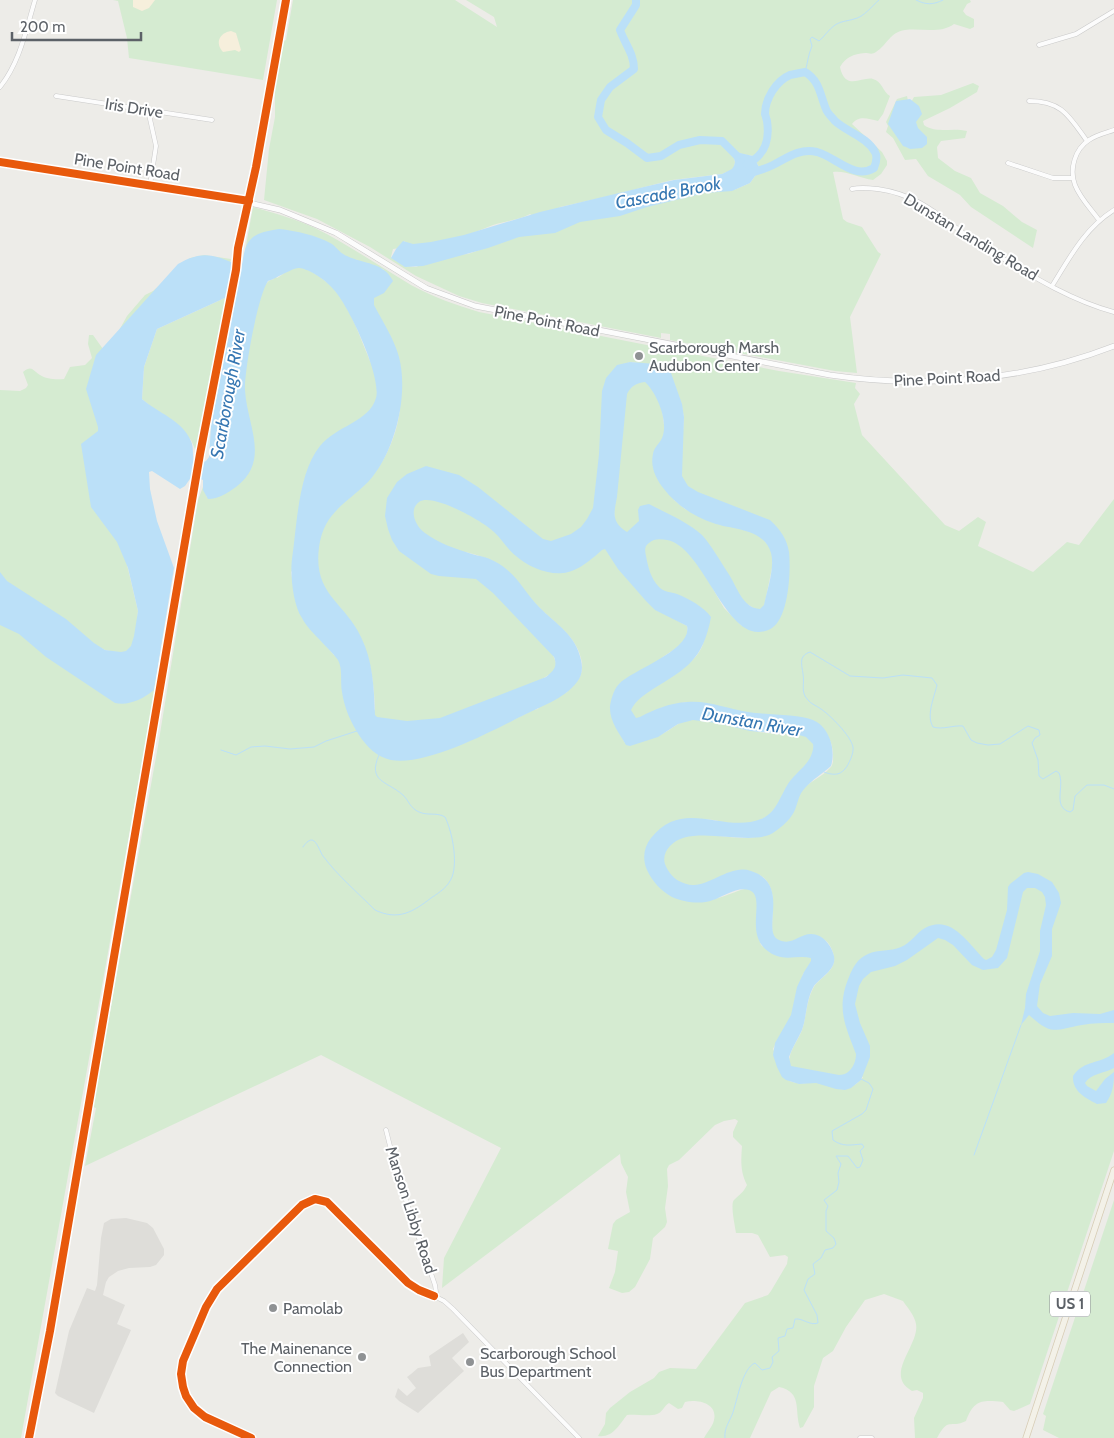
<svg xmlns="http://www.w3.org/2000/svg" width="1114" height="1438" viewBox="0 0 1114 1438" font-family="Cabin,sans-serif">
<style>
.industrial{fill:#deddd9}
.green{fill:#d5ebd1;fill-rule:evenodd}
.sand{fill:#f6efdc}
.water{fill:#bbe0f8;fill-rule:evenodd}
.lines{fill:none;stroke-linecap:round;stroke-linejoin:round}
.stream{stroke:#bbe0f8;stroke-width:1}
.river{stroke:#bbe0f8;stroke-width:8}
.minor-casing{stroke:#cacaca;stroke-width:5}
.secondary-casing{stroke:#c9c9c9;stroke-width:6}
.primary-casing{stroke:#d7ccb4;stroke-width:7}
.minor{stroke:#fcfcfc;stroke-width:4}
.secondary{stroke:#fcfcfc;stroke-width:5}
.primary{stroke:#f3f1e8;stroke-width:5.5}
.cycleway-casing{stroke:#fff;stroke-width:11}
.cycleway{stroke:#e8590c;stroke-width:8}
.poi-dot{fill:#8f9294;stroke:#fff;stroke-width:2}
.labels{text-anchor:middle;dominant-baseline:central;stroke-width:4;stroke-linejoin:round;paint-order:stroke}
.shield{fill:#fff;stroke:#8d9095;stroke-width:1}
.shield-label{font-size:15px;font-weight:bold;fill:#5c6167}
.street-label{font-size:16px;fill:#5c6167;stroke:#fff}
.poi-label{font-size:16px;fill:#5c6167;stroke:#fff;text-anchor:start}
.water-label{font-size:18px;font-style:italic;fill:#3677b2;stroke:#fff}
</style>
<rect width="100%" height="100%" fill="#edece8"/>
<path class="industrial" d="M 126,1218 L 147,1223 L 153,1228 L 164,1249 L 164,1255 L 156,1265 L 150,1267 L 129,1268 L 118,1271 L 109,1277 L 106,1282 L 103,1295 L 125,1305 L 117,1324 L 131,1330 L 94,1413 L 58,1396 L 55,1393 L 69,1331 L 87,1288 L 95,1291 L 97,1285 L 101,1238 L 104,1223 L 111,1219 Z
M 463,1333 L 469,1342 L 452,1358 L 464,1371 L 418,1413 L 399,1401 L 395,1397 L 398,1388 L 407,1396 L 416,1388 L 407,1377 L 411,1374 L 418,1368 L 431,1366 L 429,1356 Z"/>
<path class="green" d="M 113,0 L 277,0 L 263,80 L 129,58 L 127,38 L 118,1 Z
M 293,0 L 455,0 L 497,27 L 494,17 L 466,0 L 970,0 L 971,2 L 967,4 L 963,11 L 966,15 L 974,19 L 974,27 L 970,29 L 954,24 C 941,34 921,28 905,30 C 890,32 887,45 876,52 C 872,55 869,53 865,53 C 853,54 846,57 840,67 C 845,92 863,76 873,79 C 882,81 883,92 890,96 L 883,114 L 878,121 C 868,119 859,115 852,124 L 882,152 L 887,161 L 887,165 L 881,174 L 873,180 C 860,178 845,170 833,172 L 843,219 L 847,222 L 862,227 L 878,252 L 881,254 L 850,317 L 857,373 L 835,371 L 670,340 L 670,334 L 661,333 L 661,338 L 482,303 L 459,296 L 416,276 L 370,247 L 317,219 L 264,200 L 269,149 L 275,117 L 275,76 L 281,42 L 286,40 ZM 731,149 L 742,154 L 753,156 L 759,167 L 758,172 L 750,183 L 734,190 L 719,187 L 639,207 L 628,212 L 584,218 L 554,230 L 523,235 L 468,254 L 446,256 L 429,261 L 416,267 L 404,266 L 391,257 L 393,249 L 400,248 L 404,241 C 409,244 412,247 418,246 C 444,245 470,234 493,225 C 505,221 519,220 530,214 L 533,216 C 541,215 549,209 558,209 L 560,207 L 605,197 L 672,180 L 722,174 L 729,171 L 733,172 L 735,170 L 734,167 L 735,162 Z
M 973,83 L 979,86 L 977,92 L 950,108 L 923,121 L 924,125 C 936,134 952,127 967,131 L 965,138 L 941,141 L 937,147 L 938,158 L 955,171 L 971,178 L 980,193 L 1003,206 L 1022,222 L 1037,230 L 1033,248 L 971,207 L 960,195 L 928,176 L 916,159 L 905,160 L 893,138 L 886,132 L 888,126 L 886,122 L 897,99 L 907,96 L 909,106 L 914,97 L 941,95 Z
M 253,207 C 274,213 295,219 315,228 C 349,245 379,266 411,285 C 433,297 456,305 479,312 L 779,371 L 856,383 L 855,388 L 860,394 L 854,404 L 862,435 L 945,525 L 959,531 L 978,517 L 986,522 L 978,546 L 1033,572 L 1067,542 L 1079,545 L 1114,499 L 1114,1151 L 1030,1404 L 1014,1411 L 1010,1410 L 1003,1402 C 983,1400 974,1399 966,1421 C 949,1429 949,1416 937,1438 L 915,1438 L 914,1418 L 923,1398 L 923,1393 L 917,1390 L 912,1391 C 883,1375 920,1345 916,1324 C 915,1316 907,1307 903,1301 L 884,1294 L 865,1300 L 846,1327 L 833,1351 L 823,1358 L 814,1386 L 814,1407 L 803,1427 L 800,1428 C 794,1411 803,1392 779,1387 L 771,1392 L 750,1438 L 704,1438 C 707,1432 713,1426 714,1420 C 718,1403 697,1399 685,1402 L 682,1408 L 678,1409 L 669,1403 C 664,1406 662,1413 657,1414 C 649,1417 636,1414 627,1415 C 619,1425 613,1438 598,1436 L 605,1424 L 606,1413 L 610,1408 L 630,1392 L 654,1378 L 659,1372 L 670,1368 L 696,1369 L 745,1303 L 768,1295 L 771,1291 L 787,1264 L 788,1257 L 785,1255 L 770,1257 L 758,1235 L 752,1233 L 736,1233 C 735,1226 730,1204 734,1200 C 740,1194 743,1193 747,1185 C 740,1171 741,1160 742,1146 L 733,1137 L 733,1132 L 738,1121 L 735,1119 L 724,1121 L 715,1125 L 679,1160 L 669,1165 L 667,1169 L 668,1186 L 665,1208 L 667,1222 L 665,1227 L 653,1238 L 650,1259 L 635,1287 L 629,1292 L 622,1293 L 609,1288 L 615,1272 L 618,1251 L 608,1249 L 613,1224 L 616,1220 L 630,1212 L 626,1192 L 628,1177 L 621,1163 L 620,1154 L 442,1288 L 444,1258 L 501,1148 L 321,1055 L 85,1166 L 96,1108 L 93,1107 L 99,1073 L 158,746 L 198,500 L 203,487 L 207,497 L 213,488 L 218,490 L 215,496 L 218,497 L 243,473 L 250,453 L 242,400 L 243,384 L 252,328 L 259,296 C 263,289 266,280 274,279 L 273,274 L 277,278 C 283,275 288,268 295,266 C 303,264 325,280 331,286 C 349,304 358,332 368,356 C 370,363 375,368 376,376 C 379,387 379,403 372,413 C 364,424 351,425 340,432 C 319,444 303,472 302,495 C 301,500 303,505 302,510 C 301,516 299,519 299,525 L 293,570 L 291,572 L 296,602 L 310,628 L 334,655 L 344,662 C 345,672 343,682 345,693 C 347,709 354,726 364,738 C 398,780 470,734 507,716 L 510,717 L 509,722 L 533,710 L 538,709 L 539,707 L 567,692 L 569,688 C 578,682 583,675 582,663 C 578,634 550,621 533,601 C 526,593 502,564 493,561 C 485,558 473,553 464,552 C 453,550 428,548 421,540 C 414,533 409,514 413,504 C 414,501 417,499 420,496 L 449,502 L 457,508 L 463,509 L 483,520 L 484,522 L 499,531 L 510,544 L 523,555 L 536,563 L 556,568 L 566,569 L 579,566 L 604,545 L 611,546 C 616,554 620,562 623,571 C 629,582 645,600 655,606 L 654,609 C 665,613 676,620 687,626 C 691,644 670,650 660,660 C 659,661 656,665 654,666 C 649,669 642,671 637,674 C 604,690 610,717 625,743 C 637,741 651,740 662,734 C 671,730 678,722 688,720 C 710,716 743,731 766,733 C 780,734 795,730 807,736 C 811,738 814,744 816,748 L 810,762 L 792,780 L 776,807 L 769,815 L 756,823 L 743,824 C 737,822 731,825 725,823 C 711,818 698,819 684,821 C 664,824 646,840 646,862 C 647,865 649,869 651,872 C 661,892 682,903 704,901 C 717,900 731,893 744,889 L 750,889 L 757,893 C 761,910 754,927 761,945 C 783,962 788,954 811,956 L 814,957 L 815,960 L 803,974 L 799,994 L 795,1000 L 792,1022 L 783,1037 L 775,1045 L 773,1049 C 779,1058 775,1069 784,1077 C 797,1089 811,1079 825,1084 C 832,1086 836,1090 844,1089 C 851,1088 859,1083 863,1077 C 853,1074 845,1077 835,1075 C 826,1074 795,1070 789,1066 C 788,1051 797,1043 802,1030 C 807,1015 806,999 815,985 C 821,978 832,972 834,962 C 835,955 831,945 826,941 C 813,928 797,947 783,943 C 779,942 776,939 773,937 C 769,919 780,894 764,878 C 755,870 734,871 723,876 C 714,880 706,888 695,889 C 683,889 660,871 660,858 C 660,851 665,846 668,841 L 670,842 L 671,839 C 700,825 737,847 770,833 C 789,824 789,807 800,792 C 808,782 822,777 830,768 C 834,764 833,758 833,754 C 832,727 810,721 789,717 C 781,720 765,715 756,716 L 715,706 L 686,702 L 661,708 L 641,719 L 631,718 C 623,685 703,678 705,634 C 706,627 709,622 705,615 C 702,609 692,606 686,602 C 683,600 681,597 678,595 C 672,594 666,595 660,590 C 649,581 648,568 644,555 C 642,549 637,543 641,536 L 652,536 L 657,538 L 667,537 L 679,539 L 685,543 L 708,577 L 713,589 L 724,608 L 741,625 L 749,629 L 761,631 L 773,626 L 775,623 L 780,616 L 785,600 L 784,585 L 788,570 L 786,548 L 783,537 L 776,528 L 765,521 L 724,506 L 720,502 L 698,495 L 695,491 C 687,489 682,482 680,474 L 684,417 L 681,402 L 668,371 L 659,366 L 631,362 L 617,366 L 608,377 L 603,393 L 604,430 L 599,464 L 597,499 L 591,518 L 592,519 C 585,529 560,548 547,544 L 519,520 L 497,506 L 472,486 L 450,475 L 435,471 L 419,470 L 401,481 L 394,489 L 388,500 L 390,524 L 392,535 L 401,549 L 430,570 L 449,575 L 472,576 L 488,586 L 527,628 L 539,638 L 542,644 L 547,647 L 553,655 L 556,663 L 555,671 C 544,678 534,684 524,689 C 512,695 497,694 487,702 L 485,702 L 455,714 L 429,722 L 402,724 L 378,721 L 373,713 L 375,709 C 374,684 371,657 359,635 C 351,619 337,608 326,594 C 317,584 317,556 318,543 C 322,516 349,499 367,482 C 388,461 405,417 399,389 C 397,378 400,366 397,355 C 390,336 380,318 371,301 L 371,297 C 383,291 386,292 388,276 L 383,269 L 362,265 L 353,266 C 345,260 338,251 329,246 C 308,233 256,219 245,251 Z
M 204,255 L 231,259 L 229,267 L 151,297 L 124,552 L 138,611 L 135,640 L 127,654 L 105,650 L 95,645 L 0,577 L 0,390 L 20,391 L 26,388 L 28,385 L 23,372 C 32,365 32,370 40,375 C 46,379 56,380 64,379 L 70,367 L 85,365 L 92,358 L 88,344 L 89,335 L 93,335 L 103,349 L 117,334 L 127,316 L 145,295 L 153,291 L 190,258 Z
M 227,297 L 198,447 L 195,449 L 191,440 L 142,399 L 144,367 L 157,329 Z
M 648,381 L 661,402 L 674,500 L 685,509 L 719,523 L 758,534 L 772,549 L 772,568 L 764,607 L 758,611 L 741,600 L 724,568 L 703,538 L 626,532 L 615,525 L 614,510 L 627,384 Z
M 0,620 L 15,628 L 32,644 L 153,686 L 156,678 L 157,679 L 21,1438 L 0,1438 Z
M 1114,1200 L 1114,1438 L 1059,1438 L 1043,1430 L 1046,1416 L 1043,1414 Z"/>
<path class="sand" d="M 133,0 L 155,0 L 149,8 L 142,11 L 133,7 Z
M 231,31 L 236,33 L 241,50 L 239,52 L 235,50 L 223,52 C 215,43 219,33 231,31 Z"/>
<path class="water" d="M 910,99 L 919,106 L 922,114 L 916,122 L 918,128 L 927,137 L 927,144 L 922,148 L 910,149 L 906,147 L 903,146 L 888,124 L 896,101 Z
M 731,149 L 740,153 L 753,156 L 759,167 L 758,172 L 750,183 L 732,191 L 705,193 L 647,207 L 620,216 L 580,222 L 555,233 L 519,237 L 488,248 L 423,266 L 405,267 L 391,258 L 396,249 L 403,241 L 413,244 L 431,242 L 464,235 L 540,212 L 648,186 L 674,180 L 722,174 L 732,169 L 734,166 L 735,162 Z
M 279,229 C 297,231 316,235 332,244 C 337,248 341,254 347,256 C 363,264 384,262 393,281 L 384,293 L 374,298 L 374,305 C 383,322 394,339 399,357 C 409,395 395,453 368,482 C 346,504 324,512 319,547 C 313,595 344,601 361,637 C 373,661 374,688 375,715 L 377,717 L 407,721 L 440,718 L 546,677 C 553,671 558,667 554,657 L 493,593 L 476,579 L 439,576 L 431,574 L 399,551 L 392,540 L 388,529 L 385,516 L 387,498 L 397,482 L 407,474 L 426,466 L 459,475 L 478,487 L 543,539 L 551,541 L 571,534 L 581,527 L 587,519 L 593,508 L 599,454 L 602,391 L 606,378 L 617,365 L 630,362 L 656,364 L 663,366 L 671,373 L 682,404 L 684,417 L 682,476 L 688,486 L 698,492 L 770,520 C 780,529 787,539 789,552 C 791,570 789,617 772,628 C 728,654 706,547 667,540 C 661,539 654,538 649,543 C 644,546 645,551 646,556 C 648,567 651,579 659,587 C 664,592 671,592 677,594 C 688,598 704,607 711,617 C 703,660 687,668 653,689 C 644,695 636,700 631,710 L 636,718 L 640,717 C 655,709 670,703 687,702 C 708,700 728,709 748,712 C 765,715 799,714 813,720 C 830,727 836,751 831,766 C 823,773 812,780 805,788 C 798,795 798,804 794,812 C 790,820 778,831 769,835 C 742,845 690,824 670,846 C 665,851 663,858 665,864 C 667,870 673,878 679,881 C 683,883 688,885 693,885 C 710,886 731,864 751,871 C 792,884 760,932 779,940 C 792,946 799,934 811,934 C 823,934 832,946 834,956 C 837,969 821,977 814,986 C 806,999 807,1016 802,1030 C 798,1039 792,1048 789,1057 L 791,1066 L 839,1075 C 850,1075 856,1064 856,1054 C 845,1025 836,1008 849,977 C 853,967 857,959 868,954 C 878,949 890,952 901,947 C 911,943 916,933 925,928 C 951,914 968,943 984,959 L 986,960 L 992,957 L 996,950 L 1007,910 L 1008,887 L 1010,884 L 1024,873 L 1028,872 L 1038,874 L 1052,882 L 1059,893 L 1061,903 L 1052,929 L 1052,956 L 1040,984 L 1037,1006 L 1043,1013 L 1050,1016 L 1073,1013 L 1100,1014 L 1114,1010 L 1114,1023 C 1104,1023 1093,1023 1082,1025 C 1054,1030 1052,1036 1029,1015 L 1021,1025 L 1025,1008 L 1026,994 L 1040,951 L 1040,931 L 1046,905 L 1045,897 L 1042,892 L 1035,888 L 1027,888 L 1023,892 L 1007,958 L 998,968 L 983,970 L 972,965 L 953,945 L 945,940 L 938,938 L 907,960 L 895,966 L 871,972 L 863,979 L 859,986 L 855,1004 L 860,1023 L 870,1046 L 870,1057 L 861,1080 L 851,1088 L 845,1090 L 836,1089 L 816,1083 L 799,1084 L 786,1080 L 782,1077 L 777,1067 L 773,1055 L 775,1043 L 791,1015 L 797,987 L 804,972 L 811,961 L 811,958 C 800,955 788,960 777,956 C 738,941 769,897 749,890 C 738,886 722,897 713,900 C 700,905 684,902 672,897 C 661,891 652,881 647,870 C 642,858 644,847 651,838 C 683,797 724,834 761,819 C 777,813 781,793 790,781 C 796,773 805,767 810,758 C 812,753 814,749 813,744 L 806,737 L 799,735 L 750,731 L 717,723 L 693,720 L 678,724 L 658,737 L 630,746 L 626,745 C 620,734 609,721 610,706 C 611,699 614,689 619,684 C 632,670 693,650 687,626 L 655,610 L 646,601 L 618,569 L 605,549 L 602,550 C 592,559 577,572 563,573 C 547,575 527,566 516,556 C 507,549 502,539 494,532 C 484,522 432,492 419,502 C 408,510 416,527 425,533 C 438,543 456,549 472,554 C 479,556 487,557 494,561 C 516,572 523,590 539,607 C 556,624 576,635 581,660 C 583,668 582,676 577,682 C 563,700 541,706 522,716 C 490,732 427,766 391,760 C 377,757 367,747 359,735 C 351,723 344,707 342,692 C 340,682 343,669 338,660 C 333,653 325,646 319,639 C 313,633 306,626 302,618 C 293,605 290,574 292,559 C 297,525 298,473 320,446 C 336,426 369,422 376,398 C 382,377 349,306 334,290 C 327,281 310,269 299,268 C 294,267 275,279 268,281 C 258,295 244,372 245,390 C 247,426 271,460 236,487 C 227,493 219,499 208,499 L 203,490 L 203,480 L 192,476 L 185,486 L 180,489 L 152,471 L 149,472 L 150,489 L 157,521 L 174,568 L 154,690 C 143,699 129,706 115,703 L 46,657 L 19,634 L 0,625 L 0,572 L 7,581 L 66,619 L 94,643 L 105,650 L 121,652 L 126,651 L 131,646 L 134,636 L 138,611 L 128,568 L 117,542 L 91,507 L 81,444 L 98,431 L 98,427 L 86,389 L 96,355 L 178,264 C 199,252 211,253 233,263 L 227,297 L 157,329 L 144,367 L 142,399 C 158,413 182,420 191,441 C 194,448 192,454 194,461 L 201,463 L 206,461 L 209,457 L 211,426 L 240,276 L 238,275 L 239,270 L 241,270 C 246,240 247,234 279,229 ZM 645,382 C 657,393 669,422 662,438 C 660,443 654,447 653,454 C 650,467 656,479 664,489 C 676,505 695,517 713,523 C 732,530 764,528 771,553 C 775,568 767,590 764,605 L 760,609 C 742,608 737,586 728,573 C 720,561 712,546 702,535 C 688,522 666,513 649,504 L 640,506 L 638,510 L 639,521 L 627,532 C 611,522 614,513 617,497 L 627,394 C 631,386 636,383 645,382 Z
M 1114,1053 L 1114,1068 C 1105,1073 1090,1074 1085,1083 L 1087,1086 L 1096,1091 L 1105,1079 L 1114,1072 C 1114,1084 1113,1093 1106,1103 L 1097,1104 C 1085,1098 1072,1091 1073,1076 C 1085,1059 1099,1065 1114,1053 Z"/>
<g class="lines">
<path class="stream" d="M 916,0 C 926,5 933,5 943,0
M 805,72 C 808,62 808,55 812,46 L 810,39 L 812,37 L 819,41 C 825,36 828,30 835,25 C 841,21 848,21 854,19 C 864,17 872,6 879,0
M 221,750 L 236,755 L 251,747 L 265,746 L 290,749 L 314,747 L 326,741 L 357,731
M 824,772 C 832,775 839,776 845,769 C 849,764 854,753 853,747 C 851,736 830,715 821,709 C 817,706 811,704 808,700 C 800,692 805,684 803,674 C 802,665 798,656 810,652 L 850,676 L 883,678 L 903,675 L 932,678 L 937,685 C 934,698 926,715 933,727 C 943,730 953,725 963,726 L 971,740 L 977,743 L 988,745 L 1000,744 L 1028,726 L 1039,730 L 1040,735 L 1035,738 L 1032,743 L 1038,760 L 1039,776 L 1043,779 L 1056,771 L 1059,773 C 1065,787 1052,807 1070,812 L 1073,810 L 1075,796 L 1087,785 L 1104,785 L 1114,789
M 303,847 C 305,844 308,840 312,840 C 317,841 320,852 323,856 C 338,876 357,892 375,910 C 398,921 413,912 431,898 C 440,892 448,887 452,877 C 458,861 452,831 445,817 C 437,812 428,816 419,812 C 410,808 409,801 403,795 C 387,781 367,782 379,755
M 974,1155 L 1021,1025
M 725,1438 C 724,1429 728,1424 732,1415 C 737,1402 742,1368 755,1363 L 762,1370 L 770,1368 L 773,1362 L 772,1357 L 779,1351 L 778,1338 L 785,1336 L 787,1329 L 793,1328 L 795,1319 C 803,1318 810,1326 818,1323 L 817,1315 L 804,1290 L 808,1279 L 815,1274 L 813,1264 L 821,1258 L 825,1250 L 833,1248 L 836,1244 L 834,1238 L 826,1231 L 826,1211 L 828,1206 L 824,1200 L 837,1190 L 839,1182 L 838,1173 L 841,1164 L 836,1156 L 848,1156 L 857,1168 L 860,1167 L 863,1160 L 860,1151 L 864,1147 L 862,1144 C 850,1145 843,1147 833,1140 L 832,1131 L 862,1114 L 866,1110 L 873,1089 L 869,1083 L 861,1079"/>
<path class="river" d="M 636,0 L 636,5 L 620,30 C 625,44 634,54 634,69 L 610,87 L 601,100 L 598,117 L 606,130 L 627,143 L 647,158 L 661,156 L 679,145 L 700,140 L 722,141 L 737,156
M 747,164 C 765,155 770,141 767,121 C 767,121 765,114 765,114 C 765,99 776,81 790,75 C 795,74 800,73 805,72 C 820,81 820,95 826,109 C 827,113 832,117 835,121 C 847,132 867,137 875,152 C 878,157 876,163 874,168 C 854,180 836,157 817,152 C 799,148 787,158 773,165 C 765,169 758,171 750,173"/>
<defs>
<path id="minor" d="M 1039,45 L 1076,34 L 1114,11
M 0,87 C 20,62 26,30 35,0
M 56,96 L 212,120
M 1029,101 C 1062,101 1069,116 1087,141
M 148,110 L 156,146 L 150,185
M 1008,163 L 1053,178 L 1073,178
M 852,189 C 861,187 869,188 878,189 C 927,196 948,226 987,249 C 1027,273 1069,300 1114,312
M 1099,220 C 1091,209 1080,198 1075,185 C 1069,169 1075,149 1089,140 C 1096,135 1105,133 1114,130
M 1052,286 C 1070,257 1085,228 1114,210
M 386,1130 L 397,1174 L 435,1285 L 436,1292 L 434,1296 L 444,1301 L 453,1309 L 579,1438
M 251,1438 L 205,1417 L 194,1408 L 186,1396 L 183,1387 L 181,1374 L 183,1361 L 206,1307 L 217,1289 L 302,1205 L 315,1199 L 327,1202 L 408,1283 L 419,1290 L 434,1296
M 860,1438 L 872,1438"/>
<path id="secondary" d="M 0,162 L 219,196 L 280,210 L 336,233 L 426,288 L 475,306 L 830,375 C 925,389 1024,381 1114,346"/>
<path id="primary" d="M 1026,1438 L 1114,1170"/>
</defs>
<use href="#minor" class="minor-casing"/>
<use href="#secondary" class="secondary-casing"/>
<use href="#primary" class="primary-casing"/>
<use href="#minor" class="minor"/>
<use href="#secondary" class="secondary"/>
<use href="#primary" class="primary"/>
<defs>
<path id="cycleway" d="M 0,162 L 249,201
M 29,1438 L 50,1331 L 200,454 L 236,270 L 238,248 L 256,167 L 286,0
M 251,1438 L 205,1417 L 194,1408 L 186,1396 L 183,1387 L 181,1374 L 183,1361 L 206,1307 L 217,1289 L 302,1205 L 315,1199 L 327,1202 L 408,1283 L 419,1290 L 434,1296"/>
</defs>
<use href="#cycleway" class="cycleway-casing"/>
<use href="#cycleway" class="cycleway"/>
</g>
<g class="poi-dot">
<circle cx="639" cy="356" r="5"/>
<circle cx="273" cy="1308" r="5"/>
<circle cx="362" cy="1357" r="5"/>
<circle cx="470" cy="1362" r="5"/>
</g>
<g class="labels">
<rect class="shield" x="1050" y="1291.5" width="40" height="25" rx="4"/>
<g class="shield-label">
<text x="1070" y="1304">US 1</text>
</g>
<g class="street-label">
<text transform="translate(134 108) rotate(9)">Iris Drive</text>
<text transform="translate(127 167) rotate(9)">Pine Point Road</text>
<text transform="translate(971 237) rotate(31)">Dunstan Landing Road</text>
<text transform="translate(547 321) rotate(11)">Pine Point Road</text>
<text transform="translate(947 378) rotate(-3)">Pine Point Road</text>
<text transform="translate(411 1210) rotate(72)">Manson Libby Road</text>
</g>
<g class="poi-label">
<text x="649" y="347">Scarborough Marsh<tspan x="649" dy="18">Audubon Center</tspan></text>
<text x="283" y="1308">Pamolab</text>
<text x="352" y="1348" text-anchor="end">The Mainenance<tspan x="352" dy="18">Connection</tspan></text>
<text x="480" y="1353">Scarborough School<tspan x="480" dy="18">Bus Department</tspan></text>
</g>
<g class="water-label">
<text transform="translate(668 193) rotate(-11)">Cascade Brook</text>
<text transform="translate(228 394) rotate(-80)">Scarborough River</text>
<text transform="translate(752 722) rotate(10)">Dunstan River</text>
</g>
</g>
<path d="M12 32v8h129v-8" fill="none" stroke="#5c6167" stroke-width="2.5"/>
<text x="20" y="32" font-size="15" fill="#5c6167" stroke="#ffffff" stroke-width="4" paint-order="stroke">200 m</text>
</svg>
